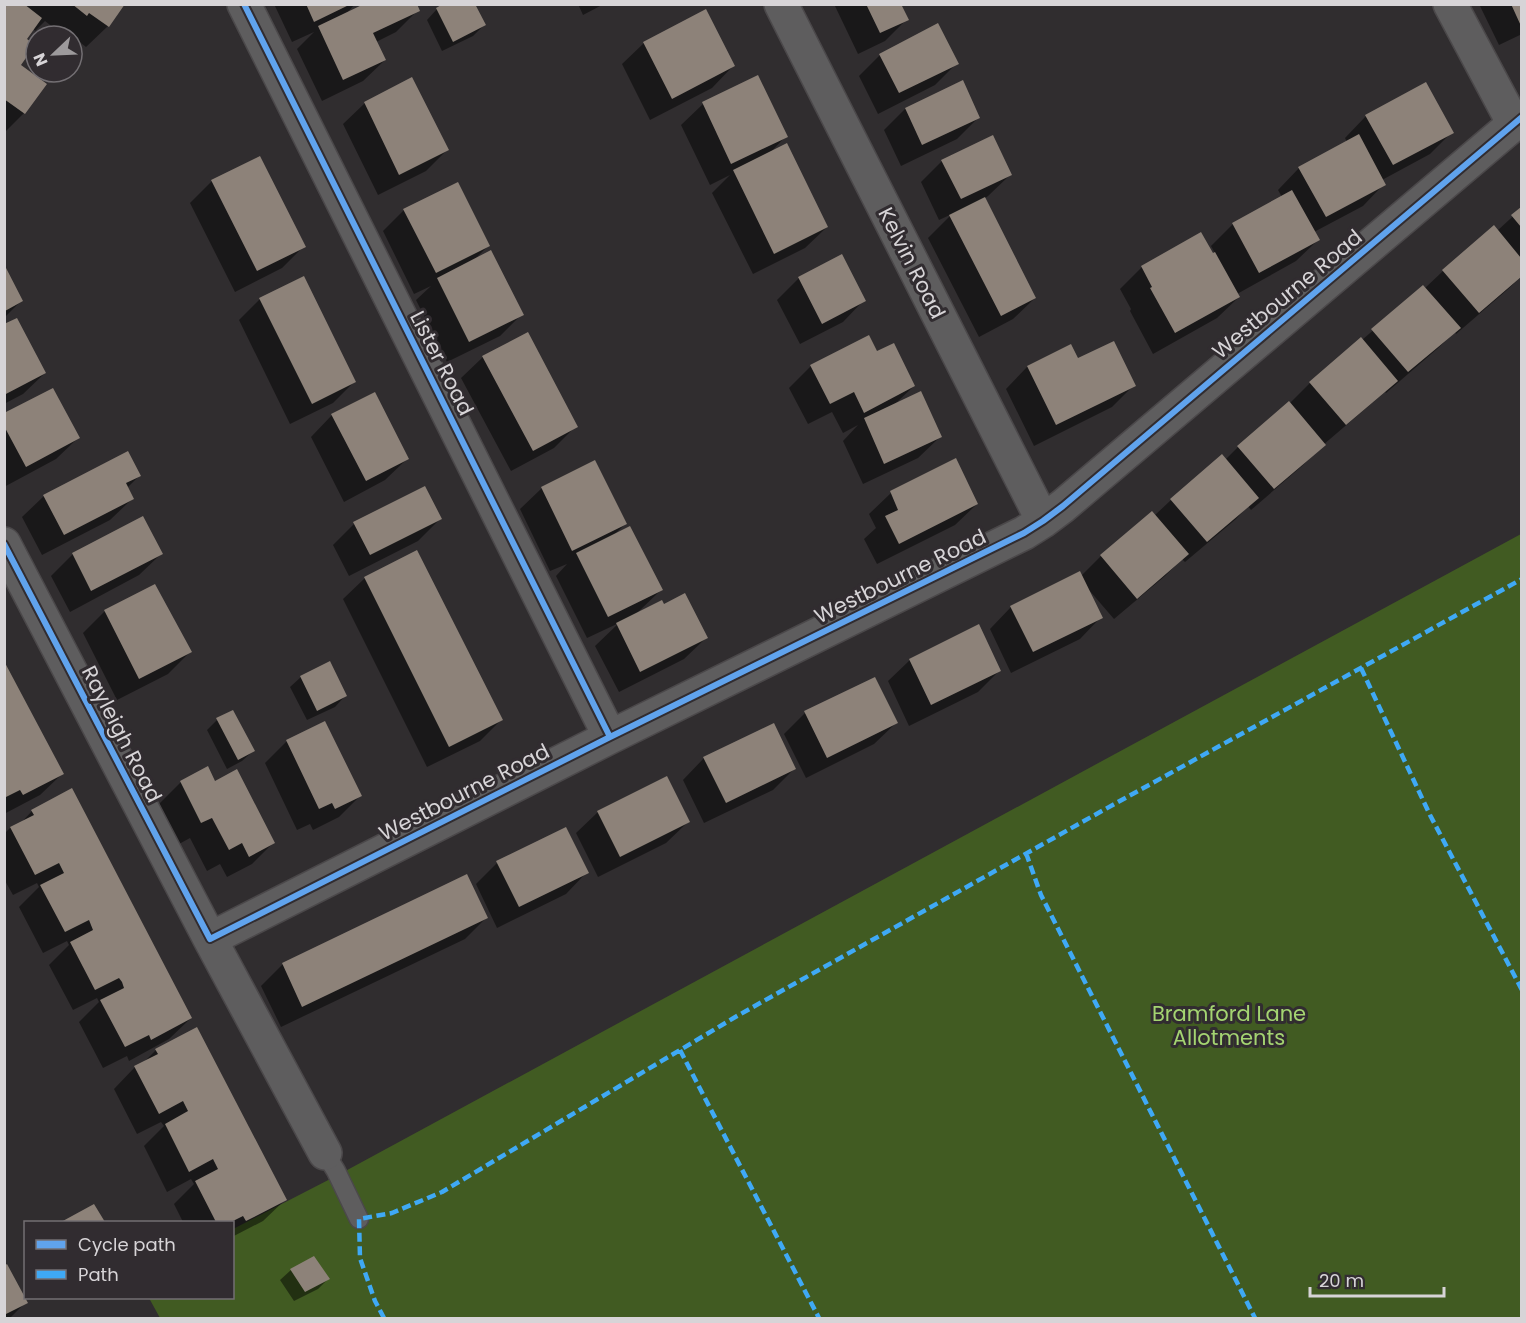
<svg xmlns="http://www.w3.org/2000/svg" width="1526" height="1323" viewBox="0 0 1526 1323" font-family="Poppins,sans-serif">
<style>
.green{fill:#415b22}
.shadow{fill:#0007}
.building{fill:#8d8279}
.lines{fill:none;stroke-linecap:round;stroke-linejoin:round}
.lane-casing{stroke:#4b484a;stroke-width:21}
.street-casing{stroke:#4b484a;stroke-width:36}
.lane{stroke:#5e5d5e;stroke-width:18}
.street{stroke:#5e5d5e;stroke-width:33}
.quiet{stroke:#3fa9f5;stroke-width:4.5;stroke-dasharray:9 4.5;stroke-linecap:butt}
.cycleway-casing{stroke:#312c30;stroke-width:10}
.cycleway{stroke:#60a3ed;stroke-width:6}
.labels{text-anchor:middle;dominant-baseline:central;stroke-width:6;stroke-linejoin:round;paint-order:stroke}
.street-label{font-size:21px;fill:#d7d4d7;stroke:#312c30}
.park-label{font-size:21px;fill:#a4d471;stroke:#312c30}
</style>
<rect width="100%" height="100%" fill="#302d2f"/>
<path class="green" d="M 1521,534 L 1521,1318 L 160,1318 L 149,1298 L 232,1298 L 233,1229 L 338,1175 Z"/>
<path class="shadow" d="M 4,4 L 123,4 L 108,26 L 86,47 L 72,36 L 67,34 L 64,36 L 45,21 L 35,31 L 33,28 L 25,39 L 19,66 L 24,113 L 4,133 Z
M 274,4 L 355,4 L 346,14 L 418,10 L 396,32 L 376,42 L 385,60 L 363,81 L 322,101 L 297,49 L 314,32 L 292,42 Z
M 578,4 L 604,4 L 583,15 Z
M 834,4 L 900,4 L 907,19 L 885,41 L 858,54 Z
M 1479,4 L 1522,4 L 1522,34 L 1499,45 Z
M 437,9 L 484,25 L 473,36 L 442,51 L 427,20 Z
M 644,43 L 733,66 L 712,88 L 650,120 L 622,64 Z
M 880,55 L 957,63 L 935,85 L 878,114 L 859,76 Z
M 365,103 L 447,150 L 426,171 L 378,195 L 343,124 Z
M 703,104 L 786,136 L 770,153 L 827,227 L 805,248 L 753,274 L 712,193 L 730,175 L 710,185 L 681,125 Z
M 905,109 L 978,118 L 957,139 L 901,166 L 884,130 Z
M 1366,116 L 1452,132 L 1430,154 L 1382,180 L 1384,184 L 1363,206 L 1314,232 L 1318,240 L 1296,261 L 1237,294 L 1239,297 L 1217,318 L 1153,354 L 1130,311 L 1131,309 L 1120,289 L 1142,267 L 1212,255 L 1215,253 L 1211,246 L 1233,224 L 1282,197 L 1278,190 L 1299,168 L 1347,142 L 1345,138 Z
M 942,161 L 1010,175 L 988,196 L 984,199 L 1035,298 L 1013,319 L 979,337 L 928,238 L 952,214 L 939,220 L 921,182 Z
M 212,181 L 304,246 L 282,268 L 235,292 L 190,203 Z
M 1522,208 L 1522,276 L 1507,290 L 1456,334 L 1455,332 L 1437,349 L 1386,393 L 1385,392 L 1323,445 L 1302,466 L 1251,510 L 1248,506 L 1236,519 L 1185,562 L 1182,559 L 1165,576 L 1114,619 L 1089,590 L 1101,617 L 1080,639 L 1011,673 L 990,629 L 1011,607 L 1081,576 L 1101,556 L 1152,513 L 1154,516 L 1171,500 L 1225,460 L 1238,447 L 1289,404 L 1310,383 L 1362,340 L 1423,287 L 1424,289 L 1443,271 L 1494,227 L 1497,231 Z
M 404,210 L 488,246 L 474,260 L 522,314 L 500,336 L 447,362 L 416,300 L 431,286 L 414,294 L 383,231 Z
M 4,269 L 21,301 L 4,318 Z
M 799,278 L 864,300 L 843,322 L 800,344 L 777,300 Z
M 260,299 L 355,381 L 333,403 L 290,424 L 239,320 Z
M 4,326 L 45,373 L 23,394 L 4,404 Z
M 1071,346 L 1077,360 L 1134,385 L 1112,407 L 1034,446 L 1006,389 L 1027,367 Z
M 876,353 L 914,386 L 895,404 L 940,437 L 918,458 L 863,484 L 843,441 L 858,425 L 843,433 L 832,412 L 808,424 L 789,388 L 811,366 Z
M 483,357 L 576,426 L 554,448 L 511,471 L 461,378 Z
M 4,415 L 78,438 L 56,459 L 4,487 Z
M 332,415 L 407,459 L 385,480 L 344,502 L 311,437 Z
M 955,460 L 977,504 L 955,525 L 877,564 L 864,539 L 876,528 L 869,514 L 891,493 Z
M 139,476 L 127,488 L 132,499 L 110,520 L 42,555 L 22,517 L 44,496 Z
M 542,488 L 625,524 L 614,535 L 661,590 L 637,613 L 706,638 L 684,659 L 619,692 L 595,646 L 619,623 L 587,638 L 556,576 L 567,564 L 550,571 L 520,509 Z
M 440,519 L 418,541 L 349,576 L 333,545 L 354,524 Z
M 73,554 L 161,554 L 139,575 L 70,612 L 51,576 Z
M 365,578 L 501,720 L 480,741 L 427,767 L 343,599 Z
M 155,586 L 190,652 L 168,674 L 117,700 L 83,633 L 104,612 Z
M 910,660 L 1000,670 L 978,692 L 909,726 L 888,681 Z
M 4,663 L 62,774 L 40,795 L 4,814 Z
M 301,677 L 345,696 L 335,707 L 307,720 L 290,687 Z
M 805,713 L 896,723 L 874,744 L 806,778 L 784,734 Z
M 217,720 L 253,751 L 242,761 L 227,769 L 207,730 Z
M 324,723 L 360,796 L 339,817 L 313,830 L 310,824 L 297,830 L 265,763 L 286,742 Z
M 704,758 L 795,768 L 773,790 L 704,823 L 683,780 Z
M 181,782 L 215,783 L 273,843 L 252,864 L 227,877 L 220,864 L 207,871 L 190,838 L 179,844 L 159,804 Z
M 32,811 L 191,1018 L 169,1039 L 129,1061 L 127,1056 L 103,1068 L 79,1022 L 99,1002 L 97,998 L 73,1010 L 49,965 L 69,945 L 67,941 L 43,953 L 19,907 L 39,887 L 37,883 L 13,895 L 4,879 L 4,834 L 10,828 L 20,824 Z
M 598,812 L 688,822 L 666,843 L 598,877 L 576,833 Z
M 497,863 L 587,872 L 566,894 L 497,928 L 476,884 Z
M 466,876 L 486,918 L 465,939 L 281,1027 L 261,986 L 282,965 Z
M 156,1050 L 285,1200 L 263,1221 L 232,1237 L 232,1222 L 183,1222 L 174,1204 L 194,1184 L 191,1179 L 167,1192 L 144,1146 L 164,1126 L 161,1122 L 137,1134 L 114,1089 L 135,1067 L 143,1063 Z
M 94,1206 L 103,1222 L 65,1222 Z
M 4,1267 L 26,1302 L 10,1318 L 4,1318 Z
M 291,1270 L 328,1279 L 318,1289 L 294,1301 L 280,1280 Z"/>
<path class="building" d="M 4,4 L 24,4 L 42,18 L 27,39 L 35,45 L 21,65 L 47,84 L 25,114 L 4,99 Z
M 72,4 L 125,4 L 109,27 L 89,13 L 87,16 Z
M 306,4 L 351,4 L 314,22 Z
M 364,4 L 417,4 L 420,11 L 373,33 L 386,60 L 343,80 L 318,26 Z
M 443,4 L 475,4 L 486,25 L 453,42 L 436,8 Z
M 866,4 L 901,4 L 909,20 L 880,33 Z
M 1511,4 L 1521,4 L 1521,26 Z
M 706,9 L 735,66 L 672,99 L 643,42 Z
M 938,23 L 959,64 L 899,93 L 879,54 Z
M 758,75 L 788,137 L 731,164 L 702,102 Z
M 412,77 L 449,150 L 399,175 L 364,102 Z
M 963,80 L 980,118 L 922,145 L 905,108 Z
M 1426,82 L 1454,133 L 1393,165 L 1365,115 Z
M 1359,134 L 1386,185 L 1326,217 L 1298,167 Z
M 993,135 L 1012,175 L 961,199 L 941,160 Z
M 787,143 L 828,227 L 774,254 L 733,170 Z
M 260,156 L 306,247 L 257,271 L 211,180 Z
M 458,182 L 490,246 L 436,273 L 403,209 Z
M 1292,190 L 1320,240 L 1259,273 L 1232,223 Z
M 985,197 L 1036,298 L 1001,316 L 949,215 Z
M 1521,207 L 1521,227 L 1511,215 Z
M 1494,225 L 1521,258 L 1521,277 L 1479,313 L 1442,270 Z
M 1201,232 L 1213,253 L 1215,252 L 1240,297 L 1175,333 L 1150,288 L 1152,287 L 1141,266 Z
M 491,250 L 524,315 L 469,342 L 437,278 Z
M 842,254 L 866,301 L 822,324 L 798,277 Z
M 5,266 L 23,301 L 5,311 Z
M 304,276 L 356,382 L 312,404 L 259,298 Z
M 1423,285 L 1461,328 L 1408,372 L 1371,329 Z
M 17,318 L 46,373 L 4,395 L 4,324 Z
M 528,332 L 578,427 L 533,451 L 482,356 Z
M 869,335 L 877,351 L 894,343 L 915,386 L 864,413 L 854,392 L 830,404 L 810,365 Z
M 1361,337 L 1398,381 L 1346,425 L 1309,382 Z
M 1114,341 L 1136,386 L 1056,425 L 1027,366 L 1071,344 L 1078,358 Z
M 53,388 L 80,438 L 26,467 L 4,426 L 4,413 Z
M 921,391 L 942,437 L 884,464 L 864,418 Z
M 375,392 L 409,459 L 366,481 L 331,414 Z
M 1289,401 L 1326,445 L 1274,489 L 1237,446 Z
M 128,451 L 141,476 L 126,483 L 134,499 L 64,535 L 43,495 Z
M 1222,454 L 1259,498 L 1207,542 L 1170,499 Z
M 956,458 L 978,504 L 899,544 L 885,516 L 898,510 L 890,491 Z
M 595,460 L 627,524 L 572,551 L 541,487 Z
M 425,486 L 442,519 L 370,555 L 353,522 Z
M 1152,511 L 1189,554 L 1137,599 L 1100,555 Z
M 143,516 L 163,554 L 91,591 L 72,553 Z
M 630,526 L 663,590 L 608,617 L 576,553 Z
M 417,550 L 503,720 L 449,747 L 364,577 Z
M 1080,571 L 1103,618 L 1033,652 L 1010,606 Z
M 155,584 L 192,652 L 139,679 L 104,610 Z
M 685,593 L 708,638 L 640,672 L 616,623 L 662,600 L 664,604 Z
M 979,624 L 1001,671 L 931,705 L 909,659 Z
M 4,661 L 64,774 L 23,795 L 20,790 L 4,798 Z
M 330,661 L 347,696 L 317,711 L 300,676 Z
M 875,677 L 898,723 L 827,758 L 804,711 Z
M 233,710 L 255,751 L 238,760 L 216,718 Z
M 325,721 L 362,796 L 335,809 L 332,803 L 319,809 L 286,740 Z
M 774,723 L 796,769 L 726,803 L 703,757 Z
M 208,766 L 215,781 L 237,769 L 275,843 L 249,857 L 242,843 L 229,850 L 212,818 L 201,823 L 180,781 Z
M 667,776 L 690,822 L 620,857 L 597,811 Z
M 72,788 L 192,1018 L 151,1040 L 149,1035 L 125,1047 L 100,1000 L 124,988 L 122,982 L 119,978 L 95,990 L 70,942 L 93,930 L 89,920 L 65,932 L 40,885 L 64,873 L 59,863 L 35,875 L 10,827 L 34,815 L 31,810 Z
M 566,827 L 589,873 L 519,907 L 496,861 Z
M 467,874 L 488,918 L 302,1007 L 282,963 Z
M 197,1027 L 287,1200 L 246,1221 L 243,1216 L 231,1222 L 216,1222 L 195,1181 L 218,1169 L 213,1159 L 189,1172 L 165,1124 L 188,1111 L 183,1101 L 159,1114 L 134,1066 L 158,1054 L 155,1049 Z
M 94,1204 L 105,1222 L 61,1222 Z
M 314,1256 L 330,1279 L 305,1292 L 290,1269 Z
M 7,1264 L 28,1303 L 4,1315 L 4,1266 Z"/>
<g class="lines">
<defs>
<path id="lane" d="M 325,1153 L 336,1171 L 359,1219"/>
<path id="street" d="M 244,4 L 610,737
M 781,4 L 1043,521
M 1450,4 L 1514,124
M 4,544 L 210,939 L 325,1153
M 210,939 L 610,737 L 1024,533 L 1043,521 L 1063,506 L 1522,117"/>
</defs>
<use href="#lane" class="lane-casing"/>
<use href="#street" class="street-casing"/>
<use href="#lane" class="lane"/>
<use href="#street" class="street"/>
<path class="quiet" d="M 1361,668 L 1430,815 L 1522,990
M 1026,853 L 1041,895 L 1255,1318
M 680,1050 L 819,1318
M 384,1318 L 375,1301 L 360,1258 L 359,1219 L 392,1213 L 442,1192 L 737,1016 L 1100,812 L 1522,579"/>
<defs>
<path id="cycleway" d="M 244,4 L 610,737
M 4,544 L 210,939 L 610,737 L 1024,533 L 1043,521 L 1063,506 L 1522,117"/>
</defs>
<use href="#cycleway" class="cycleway-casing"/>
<use href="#cycleway" class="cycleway"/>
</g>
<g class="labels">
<g class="street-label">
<text transform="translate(912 263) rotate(63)">Kelvin Road</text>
<text transform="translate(1287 294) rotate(-40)">Westbourne Road</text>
<text transform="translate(442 363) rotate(63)">Lister Road</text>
<text transform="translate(900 576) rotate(-26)">Westbourne Road</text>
<text transform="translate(122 734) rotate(63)">Rayleigh Road</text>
<text transform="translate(464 792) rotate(-27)">Westbourne Road</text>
</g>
<g class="park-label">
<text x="1229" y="1013">Bramford Lane<tspan x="1229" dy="24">Allotments</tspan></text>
</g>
</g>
<rect width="1526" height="1323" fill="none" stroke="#d7d4d7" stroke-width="12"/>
<rect x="24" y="1221" width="210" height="78" fill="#312c30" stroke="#736f73" stroke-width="1.5"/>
<rect x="36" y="1240" width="30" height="9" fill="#60a3ed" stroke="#736f73" stroke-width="1.5"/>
<text x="78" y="1251" font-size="18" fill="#d7d4d7">Cycle path</text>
<rect x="36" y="1270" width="30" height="9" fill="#3fa9f5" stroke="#736f73" stroke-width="1.5"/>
<text x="78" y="1281" font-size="18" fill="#d7d4d7">Path</text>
<g transform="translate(54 54) rotate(247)"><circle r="28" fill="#312c30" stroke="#736f73" stroke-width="1.5"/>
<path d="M0-4.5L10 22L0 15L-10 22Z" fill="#9d9a9c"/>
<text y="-9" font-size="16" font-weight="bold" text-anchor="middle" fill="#d7d4d7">N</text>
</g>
<path d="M1310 1287v9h134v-9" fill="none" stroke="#d7d4d7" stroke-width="3"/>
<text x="1319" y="1287" font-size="18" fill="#d7d4d7" stroke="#312c30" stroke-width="4.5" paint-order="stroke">20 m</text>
</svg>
